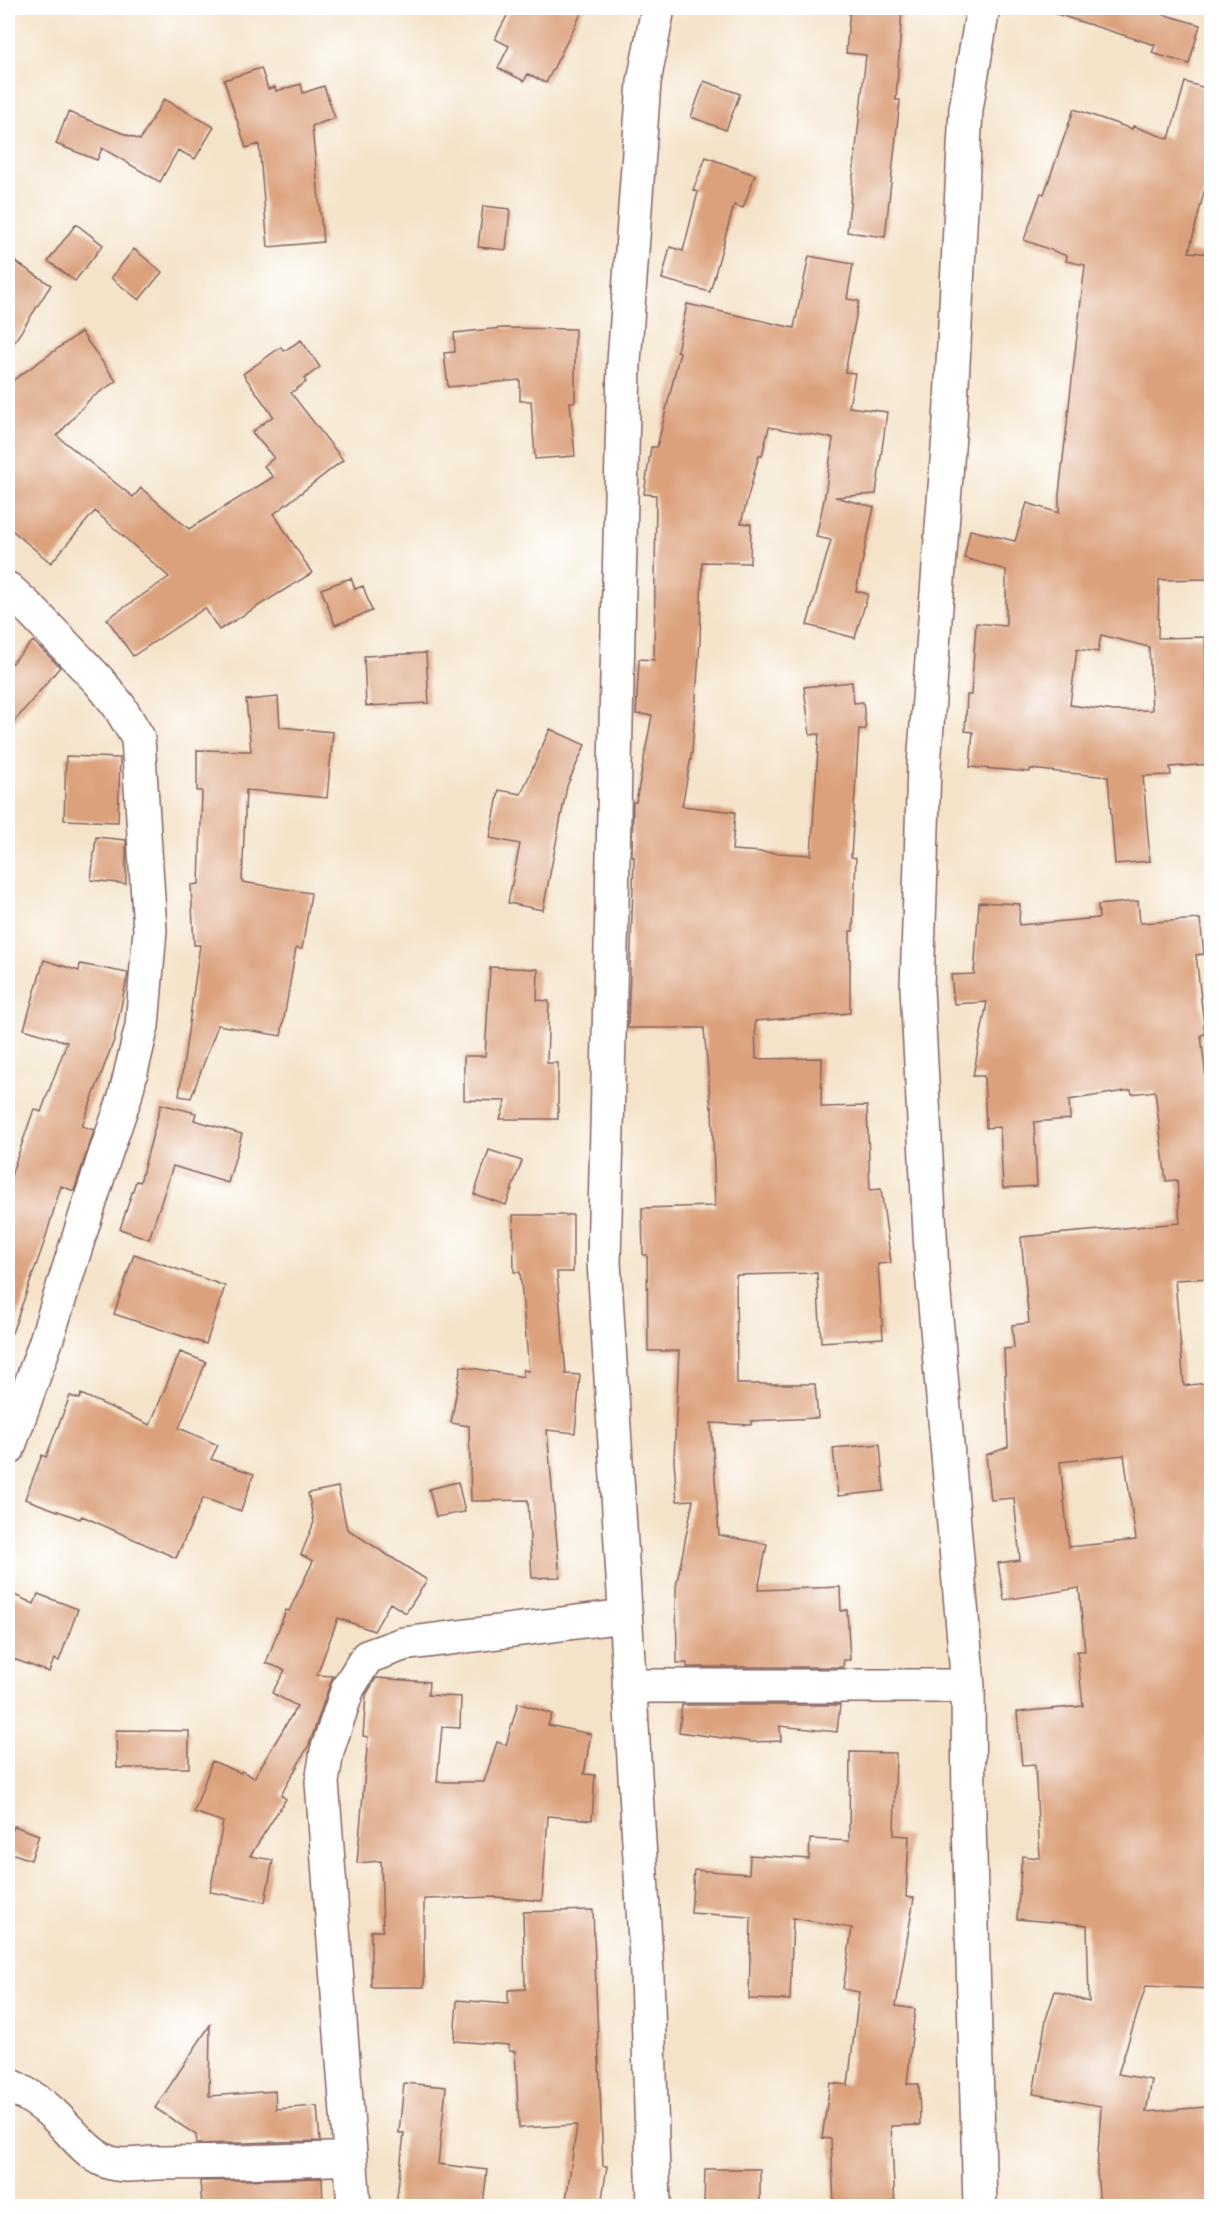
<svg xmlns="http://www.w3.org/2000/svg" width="1219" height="2214" viewBox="0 0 1219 2214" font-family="'IM FELL Great Primer',serif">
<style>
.building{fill:#dba17b;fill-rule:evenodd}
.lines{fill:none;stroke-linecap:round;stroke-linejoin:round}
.minor-casing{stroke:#866462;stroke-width:36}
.minor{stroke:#fff;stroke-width:33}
</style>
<rect width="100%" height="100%" fill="#fff"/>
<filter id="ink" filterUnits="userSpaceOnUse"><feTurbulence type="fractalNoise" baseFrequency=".0167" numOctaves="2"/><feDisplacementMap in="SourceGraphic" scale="12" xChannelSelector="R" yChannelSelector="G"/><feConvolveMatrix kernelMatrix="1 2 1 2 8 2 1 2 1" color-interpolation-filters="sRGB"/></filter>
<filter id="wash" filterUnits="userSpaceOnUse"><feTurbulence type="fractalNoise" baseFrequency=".008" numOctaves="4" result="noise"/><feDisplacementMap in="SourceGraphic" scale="24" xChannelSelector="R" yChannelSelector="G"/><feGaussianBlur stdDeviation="1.35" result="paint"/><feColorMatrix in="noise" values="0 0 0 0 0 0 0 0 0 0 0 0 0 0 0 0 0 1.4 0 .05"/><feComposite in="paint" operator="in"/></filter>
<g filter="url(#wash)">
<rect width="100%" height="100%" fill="#f4e3c9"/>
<g id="blocks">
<path class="building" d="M 511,8 L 584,8 L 546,83 L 528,74 L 524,81 L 498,68 L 509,46 L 495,39 Z
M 850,8 L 902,8 L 896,100 L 900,100 L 885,237 L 847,232 L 866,55 L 846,53 Z
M 1057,8 L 1142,8 L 1200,25 L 1189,64 L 1152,53 L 1155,45 L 1056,14 Z
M 261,68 L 268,89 L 275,87 L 276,91 L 301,84 L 303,93 L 324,86 L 335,118 L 312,126 L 323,242 L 268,247 L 259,144 L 246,148 L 224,80 Z
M 704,81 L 740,94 L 726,130 L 691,117 Z
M 1185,82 L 1212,90 L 1212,194 L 1204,192 L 1189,252 L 1212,254 L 1210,579 L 1159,580 L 1158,638 L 1205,637 L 1208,714 L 1212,714 L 1212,764 L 1170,767 L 1171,775 L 1143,776 L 1150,861 L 1115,864 L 1108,777 L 1030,769 L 1030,772 L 970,767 L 973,732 L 965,731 L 967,695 L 971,695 L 976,623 L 1006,626 L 1006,570 L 964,558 L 970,530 L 1015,541 L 1027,503 L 1059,513 L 1059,494 L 1085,265 L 1066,261 L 1067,256 L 1024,240 L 1041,193 L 1044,194 L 1074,109 L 1132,129 L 1133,126 L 1169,139 ZM 1101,635 L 1149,647 L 1152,710 L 1114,711 L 1070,705 L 1077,649 L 1098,652 Z
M 164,99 L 214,127 L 195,159 L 178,150 L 160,182 L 102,148 L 97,160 L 56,144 L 68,112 L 140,140 Z
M 706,157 L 755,175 L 743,208 L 734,205 L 710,292 L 662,279 L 670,247 L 683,251 L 698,192 L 693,190 Z
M 483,206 L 510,209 L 506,250 L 478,247 Z
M 76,224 L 103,245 L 75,281 L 48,261 Z
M 134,249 L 162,272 L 139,300 L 111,278 Z
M 809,256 L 853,264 L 847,299 L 859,301 L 845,372 L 855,373 L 849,407 L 887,412 L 876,494 L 835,497 L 874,507 L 856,591 L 868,594 L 855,638 L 807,625 L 831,540 L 816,537 L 825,495 L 833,438 L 769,427 L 762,456 L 759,455 L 741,523 L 751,524 L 750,563 L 702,562 L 700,641 L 692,752 L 682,806 L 735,812 L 732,850 L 811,855 L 819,734 L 810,735 L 804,687 L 852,682 L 854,703 L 863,702 L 866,729 L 859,729 L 851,857 L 856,858 L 853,931 L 850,931 L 850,1013 L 755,1021 L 756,1059 L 822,1058 L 821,1107 L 867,1106 L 870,1190 L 881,1189 L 891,1263 L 878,1264 L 883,1338 L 821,1342 L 817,1273 L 736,1275 L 737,1384 L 815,1384 L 818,1418 L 751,1421 L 751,1425 L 711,1423 L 719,1535 L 767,1544 L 758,1590 L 840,1587 L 841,1611 L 847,1610 L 850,1660 L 844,1660 L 843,1667 L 687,1667 L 687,1663 L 677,1663 L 676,1587 L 693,1500 L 677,1501 L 674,1460 L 679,1351 L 648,1351 L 647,1255 L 643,1255 L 642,1208 L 715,1206 L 712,1107 L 711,1108 L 704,1028 L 628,1028 L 634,857 L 632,856 L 633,802 L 636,802 L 652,715 L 636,714 L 639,659 L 654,660 L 656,495 L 644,494 L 651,447 L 657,447 L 680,352 L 677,351 L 687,304 L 794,328 Z
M 8,257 L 51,285 L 8,352 Z
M 502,328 L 575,329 L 575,402 L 570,402 L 575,456 L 535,459 L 531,401 L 520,401 L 520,380 L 448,387 L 444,353 L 455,352 L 454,333 Z
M 81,332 L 116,381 L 90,399 L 57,436 L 133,497 L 141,488 L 189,529 L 273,477 L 264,466 L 274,458 L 252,432 L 273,416 L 243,374 L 281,347 L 284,351 L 301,340 L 320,367 L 304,379 L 306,382 L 291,393 L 343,460 L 274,514 L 312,573 L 219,630 L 205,608 L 133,656 L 107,619 L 169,577 L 95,511 L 51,563 L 8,527 L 8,384 Z
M 351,578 L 355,589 L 363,586 L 372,611 L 335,625 L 321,589 Z
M 33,641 L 60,667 L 8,729 L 8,667 Z
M 426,653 L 429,703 L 366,706 L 364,656 Z
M 278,697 L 280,727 L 333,732 L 327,798 L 246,790 L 242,882 L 311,893 L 302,949 L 296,948 L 281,1036 L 218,1025 L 191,1098 L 179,1096 L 200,945 L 194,945 L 191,885 L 199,884 L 202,791 L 197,791 L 197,750 L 251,751 L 246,700 Z
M 550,729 L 585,745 L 567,786 L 543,910 L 508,903 L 520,844 L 490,838 L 499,790 L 521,794 Z
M 66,756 L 120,758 L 118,822 L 64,820 Z
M 96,837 L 126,840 L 126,884 L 91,880 Z
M 1138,901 L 1140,923 L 1200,919 L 1204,954 L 1196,955 L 1205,1034 L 1201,1035 L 1207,1087 L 1205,1087 L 1212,1142 L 1212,1278 L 1175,1280 L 1184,1386 L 1212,1382 L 1212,1989 L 1146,1986 L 1118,2074 L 1152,2080 L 1146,2112 L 1205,2107 L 1212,2176 L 1212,2206 L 1100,2206 L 1097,2172 L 1101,2106 L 1033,2094 L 1046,2019 L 1055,1991 L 1089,2002 L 1087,1925 L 1017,1919 L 1022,1856 L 1040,1858 L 1035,1765 L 1022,1766 L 1017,1712 L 1083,1706 L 1077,1651 L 1085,1651 L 1079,1588 L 1004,1600 L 998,1563 L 1020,1560 L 1014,1498 L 991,1500 L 986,1455 L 1008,1447 L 1004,1349 L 1014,1348 L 1012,1325 L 1029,1323 L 1021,1237 L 1180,1223 L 1177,1180 L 1166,1181 L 1155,1091 L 1132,1094 L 1131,1090 L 1069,1100 L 1070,1119 L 1034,1122 L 1037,1186 L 1003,1188 L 1000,1127 L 986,1128 L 984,1076 L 973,1076 L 987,1002 L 954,1004 L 951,975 L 974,974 L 979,902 L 1020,904 L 1019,925 L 1099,918 L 1098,905 ZM 1124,1455 L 1136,1540 L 1069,1547 L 1060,1462 Z
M 44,960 L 79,971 L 80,964 L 128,973 L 114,1040 L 82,1126 L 94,1130 L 74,1191 L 61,1186 L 44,1243 L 12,1333 L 8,1332 L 8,1184 L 34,1109 L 41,1112 L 67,1042 L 24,1029 Z
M 490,967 L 538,969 L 537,1000 L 549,1001 L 547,1063 L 558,1063 L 558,1119 L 500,1119 L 506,1101 L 464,1100 L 464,1056 L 485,1056 Z
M 161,1104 L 196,1113 L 194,1120 L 242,1134 L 228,1183 L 173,1166 L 149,1239 L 120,1229 L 136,1181 L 140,1182 Z
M 489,1150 L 522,1161 L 506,1205 L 474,1194 Z
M 513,1215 L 573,1215 L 573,1272 L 557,1272 L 566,1374 L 580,1375 L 575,1433 L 547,1430 L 560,1577 L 532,1578 L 528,1500 L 471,1501 L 469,1426 L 451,1423 L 461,1366 L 523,1377 L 523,1370 L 529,1371 L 520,1272 L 514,1272 Z
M 134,1254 L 225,1286 L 206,1344 L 114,1314 Z
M 180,1352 L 206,1362 L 179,1428 L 218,1445 L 211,1459 L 254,1474 L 241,1511 L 203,1498 L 176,1558 L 82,1516 L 80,1519 L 25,1499 L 42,1455 L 46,1457 L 70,1396 L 80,1399 L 81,1394 L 150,1425 Z
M 880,1444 L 884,1491 L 838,1496 L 833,1448 Z
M 458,1482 L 465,1512 L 436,1517 L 429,1489 Z
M 338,1487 L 347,1529 L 427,1580 L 406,1613 L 390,1603 L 374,1631 L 338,1618 L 317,1675 L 333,1676 L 309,1745 L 281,1795 L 286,1799 L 250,1856 L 273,1860 L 265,1902 L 210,1892 L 223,1822 L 194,1812 L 212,1761 L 241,1773 L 242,1771 L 254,1778 L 297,1706 L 272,1693 L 285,1670 L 266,1663 L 286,1610 L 289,1611 L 313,1561 L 301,1555 L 314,1522 L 308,1493 Z
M 8,1592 L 34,1604 L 38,1594 L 78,1609 L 59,1661 L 54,1659 L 49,1672 L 8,1657 Z
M 376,1678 L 429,1682 L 428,1695 L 461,1697 L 460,1728 L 442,1727 L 437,1782 L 484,1782 L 497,1742 L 506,1745 L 518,1703 L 552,1714 L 548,1725 L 591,1734 L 584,1774 L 595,1775 L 592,1820 L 548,1816 L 542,1901 L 495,1897 L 424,1899 L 424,1987 L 371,1987 L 371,1931 L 383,1931 L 381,1861 L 357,1863 L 368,1737 L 363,1736 L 366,1695 Z
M 682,1705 L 840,1705 L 837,1732 L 780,1726 L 781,1741 L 752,1742 L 679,1732 Z
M 116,1730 L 189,1731 L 189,1768 L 117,1768 Z
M 850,1752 L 896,1753 L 894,1835 L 909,1836 L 906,1897 L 914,1898 L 896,2006 L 915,2009 L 907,2084 L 919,2084 L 920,2125 L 891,2126 L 895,2206 L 834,2206 L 831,2139 L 822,2138 L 830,2083 L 848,2085 L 859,1992 L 843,1989 L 852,1928 L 793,1918 L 790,2000 L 749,1999 L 751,1917 L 691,1913 L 694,1870 L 749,1874 L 750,1855 L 809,1859 L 810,1839 L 849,1841 Z
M 14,1826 L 39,1835 L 31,1860 L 8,1852 L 8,1845 Z
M 593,1910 L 603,2166 L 607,2166 L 601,2205 L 566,2200 L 577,2125 L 519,2128 L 515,2051 L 509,2051 L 509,2045 L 454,2041 L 457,2000 L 508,2004 L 508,1990 L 525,1989 L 523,1912 Z
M 210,2025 L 209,2096 L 275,2091 L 276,2109 L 317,2106 L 320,2141 L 197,2144 L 196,2135 L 155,2108 Z
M 404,2083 L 446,2087 L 438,2164 L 487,2170 L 483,2206 L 396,2206 L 404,2133 L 399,2133 Z
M 705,2169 L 760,2169 L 760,2206 L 704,2206 Z
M 322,2178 L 323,2206 L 202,2206 L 200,2181 Z"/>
</g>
</g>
<g filter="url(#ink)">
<use href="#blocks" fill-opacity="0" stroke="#866462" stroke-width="1.5"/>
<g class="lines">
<defs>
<path id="minor" d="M 8,589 L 32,611 L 99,681 L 119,706 L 138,738 L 150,930 L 142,1026 L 125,1097 L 104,1158 L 45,1344 L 8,1449
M 629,1686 L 968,1686
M 8,2084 C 24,2093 40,2101 53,2114 C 71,2130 85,2153 108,2162 C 124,2168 142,2163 158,2163 C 222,2163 286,2161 350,2158
M 354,2206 L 322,1782 L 327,1751 L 348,1688 L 367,1657 L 403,1644 L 624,1616
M 654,2206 L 647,1974 L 604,1262 L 624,363 L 644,82 L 658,8
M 980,2206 L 969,1821 L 968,1686 L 932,1271 L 917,988 L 924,765 L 950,422 L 966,109 L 983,8"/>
</defs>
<use href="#minor" class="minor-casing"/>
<use href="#minor" class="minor"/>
</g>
</g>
<rect width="1219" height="2214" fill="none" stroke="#fff" stroke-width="30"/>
</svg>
